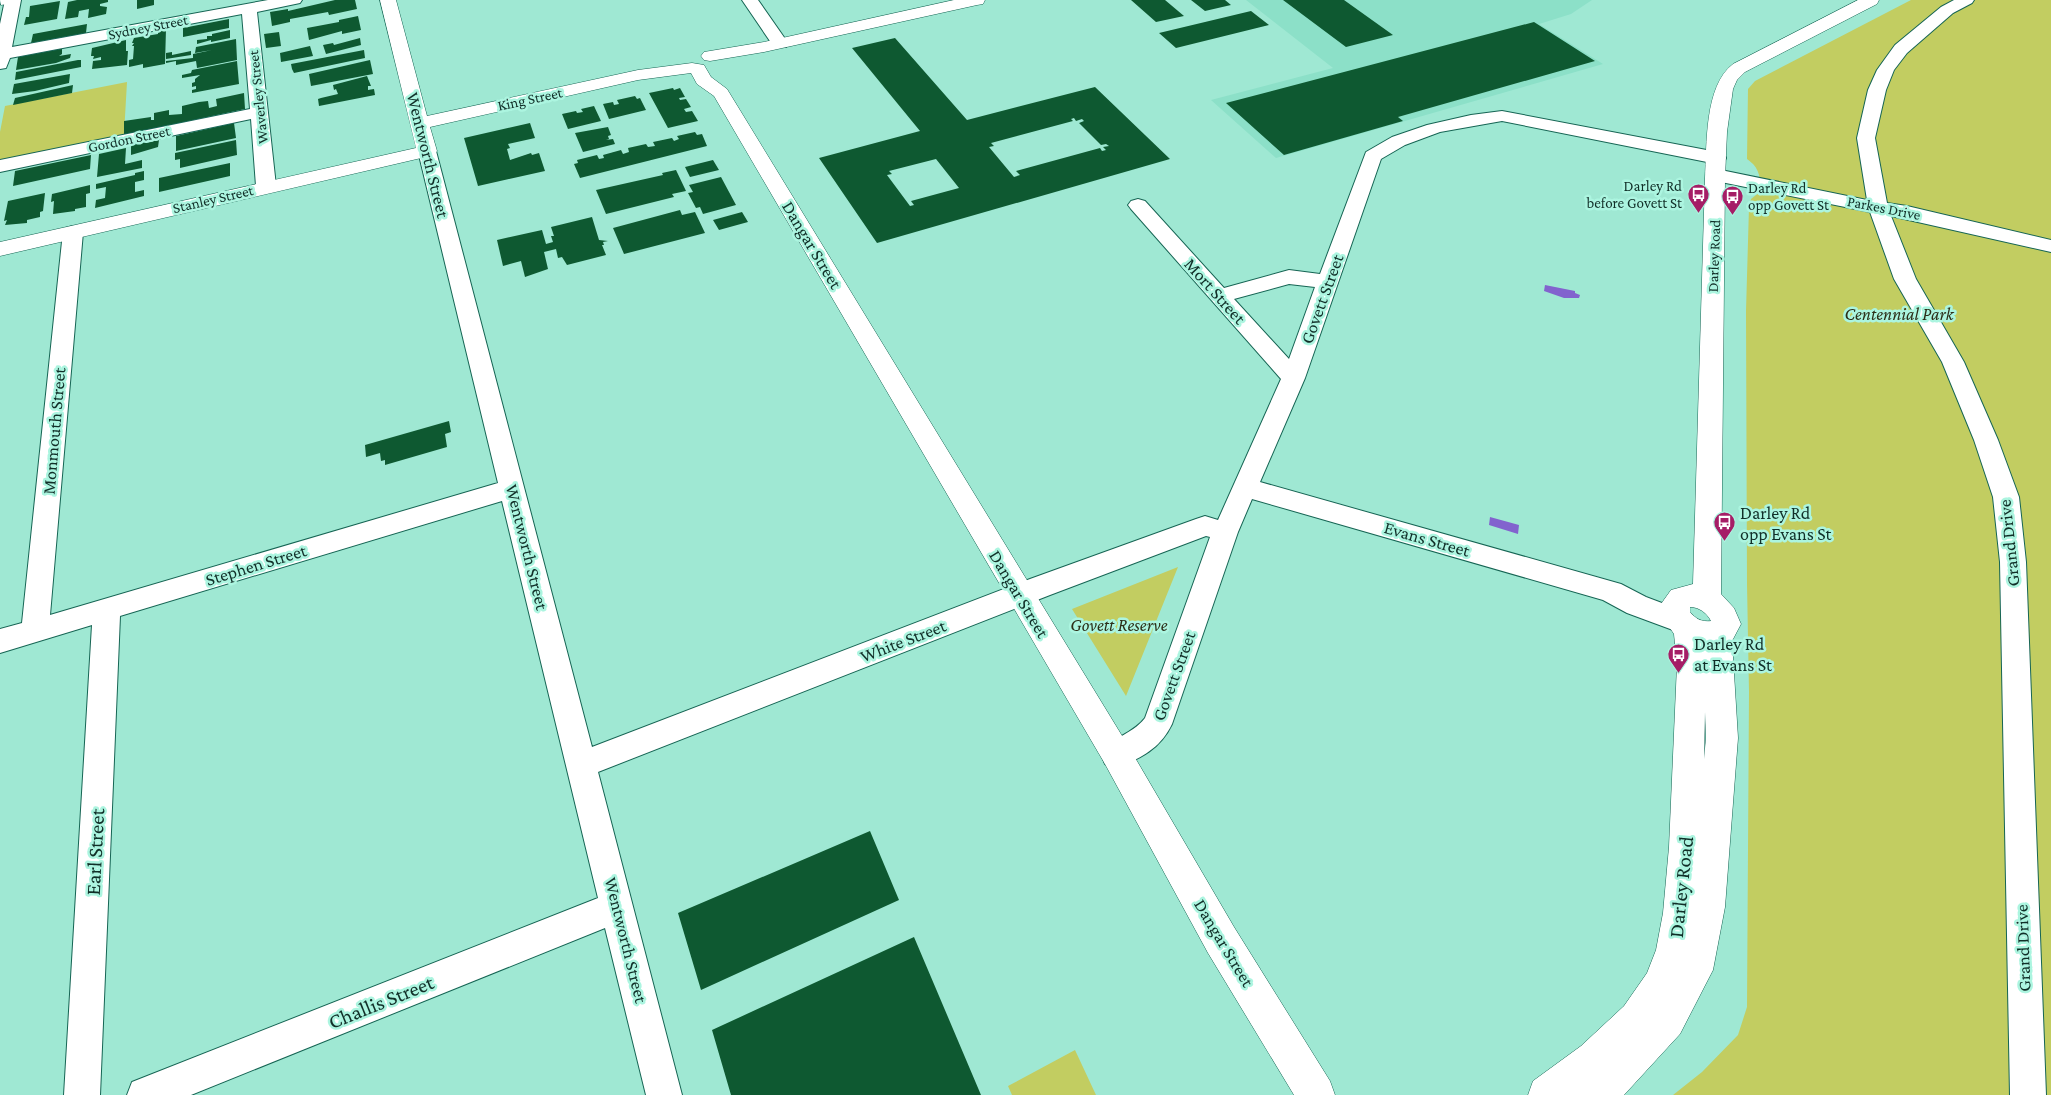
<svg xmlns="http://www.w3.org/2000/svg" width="2051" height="1095" viewBox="0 0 2051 1095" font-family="'Crimson Pro',serif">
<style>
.built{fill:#8ce0c8}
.green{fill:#c2cd61}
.water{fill:#8263ce}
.building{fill:#0e5931;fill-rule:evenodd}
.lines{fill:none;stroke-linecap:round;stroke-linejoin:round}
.minor-casing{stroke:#166554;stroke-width:2}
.tertiary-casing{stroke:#166554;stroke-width:1}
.secondary-casing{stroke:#166554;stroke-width:1}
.minor{fill:#fff;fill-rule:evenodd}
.tertiary{fill:#fff;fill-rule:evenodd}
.secondary{fill:#fff;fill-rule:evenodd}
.labels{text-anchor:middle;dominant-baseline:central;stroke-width:5;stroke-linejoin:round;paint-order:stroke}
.far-street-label{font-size:15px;fill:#112f28;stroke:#acf5e0}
.far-poi-label{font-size:15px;fill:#112f28;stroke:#acf5e0;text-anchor:end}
.street-label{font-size:18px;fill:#112f28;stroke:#acf5e0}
.park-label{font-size:18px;font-style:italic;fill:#2c2e18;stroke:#acf5e0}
.poi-label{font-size:18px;fill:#112f28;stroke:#acf5e0;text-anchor:start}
.near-street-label{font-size:21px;fill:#112f28;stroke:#acf5e0}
</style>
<rect width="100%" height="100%" fill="#9fe8d3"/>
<path class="built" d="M 1246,0 L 1592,0 L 1571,14 L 1539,24 L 1603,64 L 1276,158 L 1211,100 L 1333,68 Z"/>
<path class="green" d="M 1911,0 L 2051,0 L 2051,1095 L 1673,1095 L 1702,1072 L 1738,1035 L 1747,1007 L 1749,692 L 1747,584 L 1746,311 L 1749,207 L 1751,199 L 1761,191 C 1760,177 1760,168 1747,159 L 1748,89 L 1755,81 Z
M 127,82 L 124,134 L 0,160 L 0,132 L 5,106 Z
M 1178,567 L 1126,696 L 1072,609 Z
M 1075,1050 L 1096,1095 L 1012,1095 L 1008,1086 Z"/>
<path class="water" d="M 1545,285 L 1575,291 L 1575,293 L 1580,295 L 1579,298 L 1564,298 L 1544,291 Z
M 1490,517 L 1519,525 L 1518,534 L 1489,525 Z"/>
<path class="building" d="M 77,0 L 108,0 L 108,2 L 100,4 L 100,6 L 107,7 L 106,14 L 88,18 L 89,9 L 79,11 L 78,17 L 65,19 L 68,2 Z
M 137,0 L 154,0 L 154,5 L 137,9 Z
M 335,0 L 355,0 L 357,9 L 329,15 L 328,12 L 290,19 L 290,22 L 272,26 L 270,12 L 288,9 L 288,11 Z
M 1131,0 L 1165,0 L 1184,16 L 1156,22 Z
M 1191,0 L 1225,0 L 1231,5 L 1205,11 Z
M 1283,0 L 1344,0 L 1393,35 L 1346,47 Z
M 60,1 L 57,19 L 24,25 L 26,17 L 29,17 L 30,6 Z
M 1251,11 L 1269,25 L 1176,48 L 1159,33 Z
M 358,16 L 361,30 L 342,34 L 342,31 L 309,40 L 307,28 L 339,22 L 339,20 Z
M 229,19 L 229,28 L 183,37 L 183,28 Z
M 1534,22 L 1595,61 L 1398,117 L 1403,121 L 1284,155 L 1226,103 Z
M 87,24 L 86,33 L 31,43 L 33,34 Z
M 166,29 L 165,64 L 143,68 L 143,64 L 129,67 L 129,60 L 133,59 L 134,46 L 132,46 L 134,43 L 132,43 L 134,38 L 158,34 L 158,30 Z
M 230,30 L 230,38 L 211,42 L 211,40 L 197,44 L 197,40 L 207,39 L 207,36 L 212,36 L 212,34 Z
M 279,32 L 281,46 L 266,48 L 264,34 Z
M 360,38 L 361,45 L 326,54 L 323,45 L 333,43 L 334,45 Z
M 895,38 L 967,120 L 1095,87 L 1170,159 L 877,243 L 819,158 L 920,131 L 852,48 ZM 1074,118 L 1076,121 L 1082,119 L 1084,121 L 1079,123 L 1101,145 L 1106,144 L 1109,146 L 1103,147 L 1106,150 L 1102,151 L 1100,148 L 1016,171 L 1020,175 L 1014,177 L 989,147 L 994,146 L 991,143 L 1073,121 L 1071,119 ZM 936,159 L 959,188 L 911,201 L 914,205 L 910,206 L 887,175 L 892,174 L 889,171 Z
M 236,39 L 237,60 L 197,68 L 196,61 L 176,65 L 176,61 L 166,63 L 166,61 L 193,58 L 193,54 L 212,50 L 195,53 L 196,47 Z
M 126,40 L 126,51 L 128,51 L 127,65 L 92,69 L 93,61 L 101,60 L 101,57 L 93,59 L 94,56 L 91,56 L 92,48 Z
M 310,46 L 313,56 L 281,62 L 280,53 Z
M 60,49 L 62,49 L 62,54 L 59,56 L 71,54 L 70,58 L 56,63 L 16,70 L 18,57 Z
M 364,50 L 365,58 L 294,73 L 292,69 L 291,64 Z
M 191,51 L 191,55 L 166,59 L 166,53 L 172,52 L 172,55 Z
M 78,60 L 81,60 L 81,67 L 15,80 L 16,72 Z
M 370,60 L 373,74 L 311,86 L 309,74 Z
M 237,61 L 239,84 L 192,93 L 192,90 L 196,89 L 196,86 L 192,87 L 192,83 L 195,82 L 195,79 L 200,75 L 182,78 L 182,75 L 191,73 L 192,70 Z
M 70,74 L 69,83 L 35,91 L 12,94 L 14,84 Z
M 367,76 L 371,86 L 368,86 L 368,90 L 374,89 L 375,95 L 319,106 L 318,99 L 321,98 L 338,94 L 336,89 L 334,90 L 333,85 Z
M 73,85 L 72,93 L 13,105 L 15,98 Z
M 673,88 L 674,90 L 680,88 L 685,97 L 679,98 L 680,100 L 686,99 L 691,107 L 684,109 L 686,112 L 692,111 L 698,121 L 668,128 L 649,93 Z
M 244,93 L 245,109 L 124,135 L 124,121 L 151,117 L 151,120 L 154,120 L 154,113 L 169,110 L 169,115 L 182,114 L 182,106 L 199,102 L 208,101 L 209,108 L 217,106 L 216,99 Z
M 635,96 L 637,99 L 640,98 L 646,110 L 609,119 L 603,104 L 613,102 L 614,105 L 619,104 L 617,100 Z
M 594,106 L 601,121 L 568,129 L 562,114 L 576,111 L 577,113 L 583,112 L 581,109 Z
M 234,123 L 236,138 L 176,151 L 176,136 Z
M 530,123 L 535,138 L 508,144 L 510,148 L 507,149 L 510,160 L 531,153 L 532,155 L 539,153 L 545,171 L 478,186 L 464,138 Z
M 608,127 L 611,135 L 608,136 L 609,139 L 606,140 L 613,139 L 615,144 L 583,152 L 575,133 Z
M 695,132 L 697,135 L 702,134 L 707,146 L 580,178 L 574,164 L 578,163 L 577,160 L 597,155 L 599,159 L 604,158 L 603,155 L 621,150 L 623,154 L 629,152 L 628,148 L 646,144 L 648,147 L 655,146 L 653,142 L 672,138 L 674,141 L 679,139 L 677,136 Z
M 159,140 L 158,147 L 131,155 L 131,145 Z
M 236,140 L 237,155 L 180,168 L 180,159 L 175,160 L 175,153 Z
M 126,148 L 125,164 L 142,160 L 142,168 L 97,177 L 99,154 Z
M 91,155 L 90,169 L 13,186 L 15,171 Z
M 713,160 L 719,170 L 690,177 L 685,167 Z
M 230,163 L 230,176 L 159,192 L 159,178 Z
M 676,170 L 686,191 L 672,194 L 674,197 L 606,214 L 596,190 L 663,175 L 662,173 Z
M 144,171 L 144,180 L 135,182 L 135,192 L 144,190 L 144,196 L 95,208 L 96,200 L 105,198 L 106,187 L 96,189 L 96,184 L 135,175 L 135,173 Z
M 721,177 L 736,205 L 703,214 L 700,207 L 696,208 L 688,193 L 693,192 L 689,185 Z
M 90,185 L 90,193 L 86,194 L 86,207 L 75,209 L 75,211 L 53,214 L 54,201 L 51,202 L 52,194 Z
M 45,193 L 43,211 L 40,212 L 40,217 L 27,220 L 27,223 L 5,225 L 7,220 L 4,221 L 8,201 Z
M 680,210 L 682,215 L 695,212 L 705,233 L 624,254 L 613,228 Z
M 742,212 L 748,222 L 719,230 L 713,220 Z
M 592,217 L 599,240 L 608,241 L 603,242 L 604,245 L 602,245 L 606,255 L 567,265 L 562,257 L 558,258 L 556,249 L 544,252 L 548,269 L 525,277 L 521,261 L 503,266 L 497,240 L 542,230 L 546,244 L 553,242 L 551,236 L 554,236 L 551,227 Z
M 449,421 L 451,432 L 445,434 L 447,447 L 385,465 L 385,460 L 381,461 L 380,453 L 366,457 L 365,445 Z
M 870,831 L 899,900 L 701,990 L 678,913 Z
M 914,937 L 981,1095 L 731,1095 L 712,1030 Z"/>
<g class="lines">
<defs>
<path id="minor" d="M 5,0 L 21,0 L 12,47 L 268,0 L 302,0 L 300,3 L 257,12 L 276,186 L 273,190 L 266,192 L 259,190 L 256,186 L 251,119 L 0,172 L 0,160 L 250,109 L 242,14 L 10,58 L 6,68 L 0,69 L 0,24 Z
M 742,0 L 758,0 L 788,43 L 786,47 L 774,47 Z
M 1954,0 L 1974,0 L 1972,3 L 1953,13 L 1907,53 L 1894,70 L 1886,90 L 1875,138 L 1887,203 L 1907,206 L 2051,240 L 2051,252 L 1891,216 L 1916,279 L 1964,362 L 1998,440 L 2019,497 L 2026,562 L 2046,1095 L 2010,1095 L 2000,562 L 1993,497 L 1974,440 L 1942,362 L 1894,279 L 1870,212 L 1716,181 L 1709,179 L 1706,175 L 1709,171 L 1716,169 L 1867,200 L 1857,138 L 1868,90 L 1877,70 L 1895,45 L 1941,7 Z
M 1502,111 L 1717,152 L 1724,154 L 1726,158 L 1724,162 L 1717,164 L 1502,121 L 1440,132 L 1405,145 L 1381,159 L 1305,378 L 1260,482 L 1621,584 L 1646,597 L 1691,614 L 1695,622 L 1691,630 L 1681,633 L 1627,613 L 1603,600 L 1252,499 L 1238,532 L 1172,724 C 1160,749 1141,758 1116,768 L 1105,764 L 1101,754 C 1108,738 1131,736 1145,718 L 1210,537 L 1206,536 L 1050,595 L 598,772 L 682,1095 L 646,1095 L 605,928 L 191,1095 L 127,1095 L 132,1082 L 598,898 L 502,501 L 120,616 L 100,1095 L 64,1095 L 92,625 L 0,653 L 0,629 L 22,623 L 63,232 L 66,228 L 73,226 L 80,228 L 83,232 L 50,615 L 498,483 L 418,151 L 420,147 L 427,145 L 434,147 L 436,151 L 592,747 L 1030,579 L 1196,519 L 1205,516 L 1218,520 L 1281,379 L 1131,209 L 1128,205 L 1131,201 L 1138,199 L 1145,201 L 1224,288 L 1289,270 L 1320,274 L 1366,152 L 1392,137 L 1427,125 L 1471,115 ZM 1289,284 L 1315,287 L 1289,359 L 1234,299 Z"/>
<path id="tertiary" d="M 380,0 L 396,0 L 427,116 L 638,70 L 692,63 L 704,65 L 711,77 L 727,89 L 1127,744 L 1234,927 L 1330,1081 L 1335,1095 L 1294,1095 L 1208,953 L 1105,764 L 714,96 L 697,84 L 691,73 L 638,80 L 430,127 L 437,151 L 434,155 L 0,256 L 0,242 L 416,148 Z
M 954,0 L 985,0 L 983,4 L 977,5 L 764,52 L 710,61 L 704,60 L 701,56 L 704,52 L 764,42 Z"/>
<path id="secondary" d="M 0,0 L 9,0 L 7,4 L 1,5 Z
M 1858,0 L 1879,0 L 1877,4 L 1745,72 L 1737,80 L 1733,89 L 1727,132 L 1725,178 L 1721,594 L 1734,608 L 1741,624 L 1732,641 L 1738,738 L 1725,907 L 1713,970 L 1680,1034 L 1624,1095 L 1528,1095 L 1533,1081 L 1581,1046 L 1624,1006 L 1647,973 L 1656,950 L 1663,913 L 1669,847 L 1677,665 L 1674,634 L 1664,619 L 1661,604 L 1671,590 L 1693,584 L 1705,178 C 1707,145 1704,86 1733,64 ZM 1690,607 C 1699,607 1707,613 1711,621 C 1701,622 1696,619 1690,612 ZM 1705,712 L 1706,738 L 1704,759 Z"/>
</defs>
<use href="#minor" class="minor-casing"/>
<use href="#tertiary" class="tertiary-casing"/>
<use href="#secondary" class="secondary-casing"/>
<use href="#minor" class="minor"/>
<use href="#tertiary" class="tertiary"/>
<use href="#secondary" class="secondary"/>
</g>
<defs>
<symbol id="bus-pin" viewBox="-11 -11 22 30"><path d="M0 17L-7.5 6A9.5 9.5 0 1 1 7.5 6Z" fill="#a51d66" stroke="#acf5e0"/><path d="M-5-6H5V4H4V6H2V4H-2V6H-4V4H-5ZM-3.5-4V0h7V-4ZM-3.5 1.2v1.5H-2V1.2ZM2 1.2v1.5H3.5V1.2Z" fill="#fff"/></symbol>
</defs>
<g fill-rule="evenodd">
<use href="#bus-pin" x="1686" y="182" width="25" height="34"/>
<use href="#bus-pin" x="1720" y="184" width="25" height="34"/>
<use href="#bus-pin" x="1712" y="510" width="25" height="34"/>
<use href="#bus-pin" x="1666" y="642" width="25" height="34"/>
</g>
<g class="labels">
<g class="far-street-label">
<text transform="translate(148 27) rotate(-11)">Sydney Street</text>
<text transform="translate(258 97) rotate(-96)">Waverley Street</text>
<text transform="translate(530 99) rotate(-12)">King Street</text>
<text transform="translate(129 139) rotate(-12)">Gordon Street</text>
<text transform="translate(213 199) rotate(-13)">Stanley Street</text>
<text transform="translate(1884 208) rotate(11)">Parkes Drive</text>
<text transform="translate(1714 256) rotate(-88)">Darley Road</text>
</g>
<g class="far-poi-label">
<text x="1682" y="186">Darley Rd<tspan x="1682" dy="17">before Govett St</tspan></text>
<text x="1748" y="188" text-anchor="start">Darley Rd<tspan x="1748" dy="17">opp Govett St</tspan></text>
</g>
<g class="street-label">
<text transform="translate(428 155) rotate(76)">Wentworth Street</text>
<text transform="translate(812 245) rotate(59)">Dangar Street</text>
<text transform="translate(1215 291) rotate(48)">Mort Street</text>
<text transform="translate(1322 299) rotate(-70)">Govett Street</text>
<text transform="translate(54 431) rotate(-85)">Monmouth Street</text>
<text transform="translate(1427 539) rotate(16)">Evans Street</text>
<text transform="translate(2009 543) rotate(-96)">Grand Drive</text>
<text transform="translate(527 547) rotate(76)">Wentworth Street</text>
<text transform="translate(256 565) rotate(-17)">Stephen Street</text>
<text transform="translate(1019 594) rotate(59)">Dangar Street</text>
<text transform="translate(903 641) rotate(-21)">White Street</text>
<text transform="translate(1174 676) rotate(-70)">Govett Street</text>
<text transform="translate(626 940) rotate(76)">Wentworth Street</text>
<text transform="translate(1224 943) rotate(59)">Dangar Street</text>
<text transform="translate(2023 948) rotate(-92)">Grand Drive</text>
</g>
<g class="park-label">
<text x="1899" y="314">Centennial Park</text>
<text x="1119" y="625">Govett Reserve</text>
</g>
<g class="poi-label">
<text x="1740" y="513">Darley Rd<tspan x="1740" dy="21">opp Evans St</tspan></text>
<text x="1694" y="644">Darley Rd<tspan x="1694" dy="21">at Evans St</tspan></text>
</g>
<g class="near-street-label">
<text transform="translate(95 852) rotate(-87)">Earl Street</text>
<text transform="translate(1681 887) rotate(-84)">Darley Road</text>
<text transform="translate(381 1002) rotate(-22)">Challis Street</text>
</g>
</g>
</svg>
